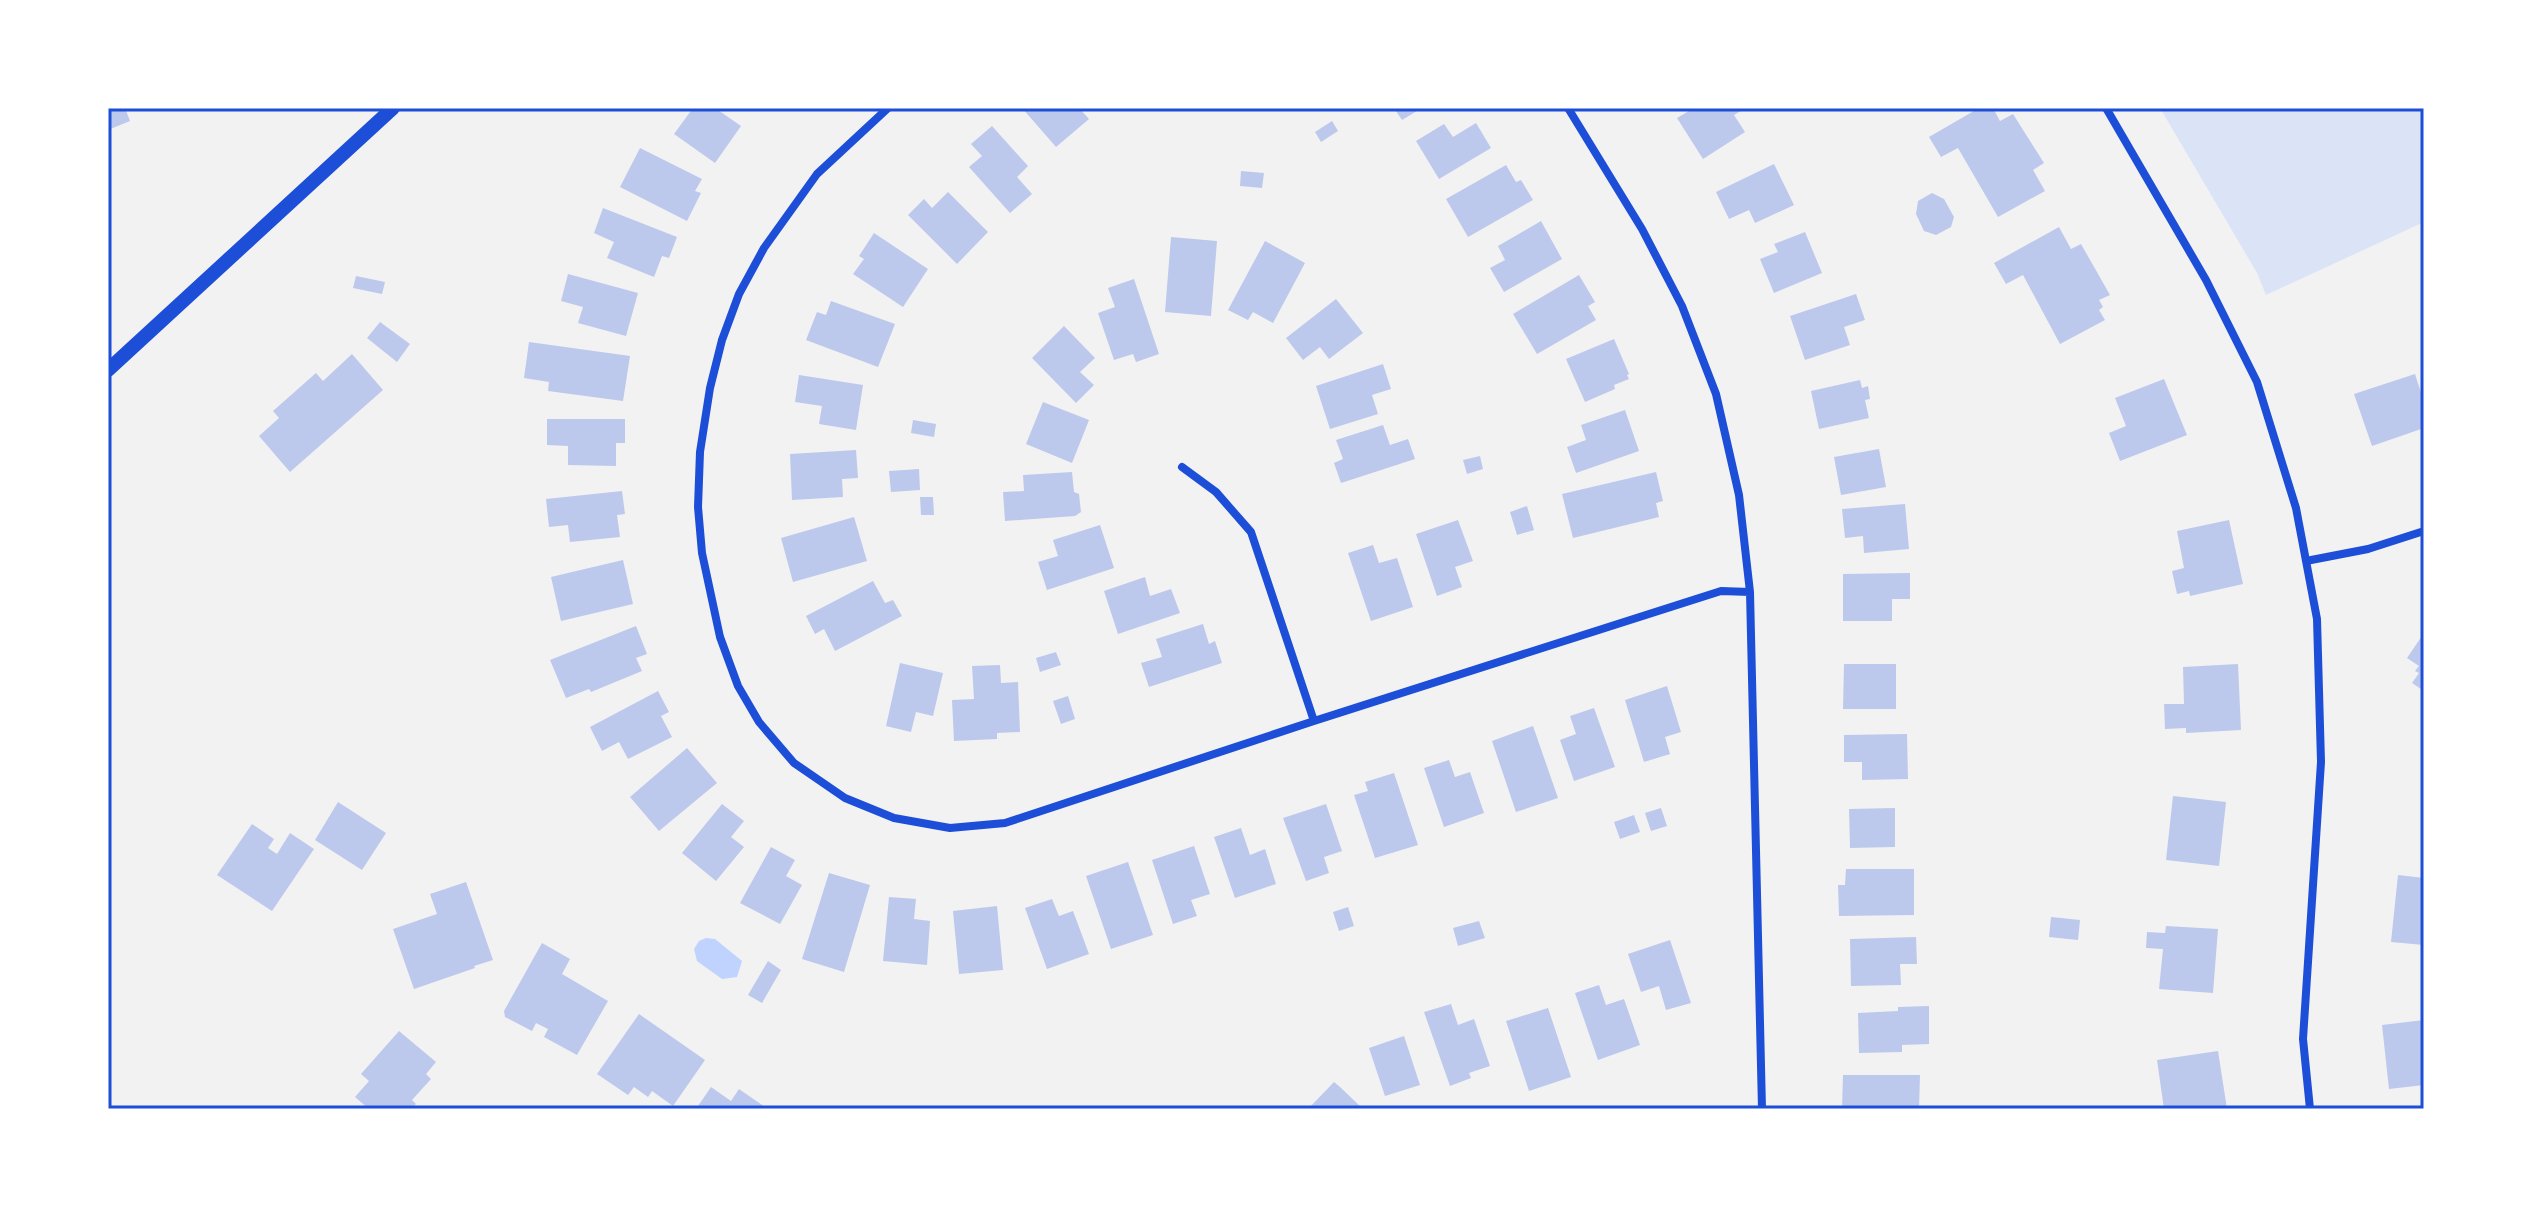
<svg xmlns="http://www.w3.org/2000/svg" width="2532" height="1217" viewBox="0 0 2532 1217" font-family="Literata,serif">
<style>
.green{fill:#dbe4f7}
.water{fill:#bfd3fe}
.building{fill:#bdc9ec}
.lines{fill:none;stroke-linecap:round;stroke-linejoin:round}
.minor{stroke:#1d4ed8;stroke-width:8}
.tertiary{stroke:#1d4ed8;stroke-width:14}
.neatline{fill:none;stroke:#1d4ed8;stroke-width:3}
</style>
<rect width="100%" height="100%" fill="#f2f2f2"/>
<path class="green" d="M 2160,108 L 2424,108 L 2424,222 L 2266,295 L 2257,273 Z"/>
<path class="water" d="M 706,938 L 715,939 L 742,961 L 737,977 L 722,979 L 697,961 L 694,949 L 699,941 Z"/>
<path class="building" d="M 108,108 L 125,108 L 130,121 L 108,130 Z
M 693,108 L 715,108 L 741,126 L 715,163 L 674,134 Z
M 1022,108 L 1079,108 L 1089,119 L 1056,147 Z
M 1394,108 L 1422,108 L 1402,120 Z
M 1694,108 L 1746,108 L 1734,115 L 1745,132 L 1703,159 L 1677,118 Z
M 1979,108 L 1993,108 L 2000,121 L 2013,114 L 2044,163 L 2033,170 L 2045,191 L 1998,217 L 1958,148 L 1941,157 L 1929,137 Z
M 1332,121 L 1338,131 L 1321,142 L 1315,132 Z
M 1476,123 L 1491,148 L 1439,179 L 1416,141 L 1444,124 L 1453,137 Z
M 992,126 L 1028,166 L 1017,177 L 1032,194 L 1010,213 L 969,167 L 982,156 L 971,144 Z
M 640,148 L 702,179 L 695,191 L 701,193 L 687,221 L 620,187 Z
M 1774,164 L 1794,205 L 1755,223 L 1749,210 L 1729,219 L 1716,192 Z
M 1506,165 L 1516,182 L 1521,180 L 1533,200 L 1468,237 L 1446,199 Z
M 1241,171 L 1264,173 L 1262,188 L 1240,186 Z
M 948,192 L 988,232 L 957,264 L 908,215 L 924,199 L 932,208 Z
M 1932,193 L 1944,199 L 1954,217 L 1951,227 L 1936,235 L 1924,231 L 1916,214 L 1918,201 Z
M 603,208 L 677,237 L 669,258 L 662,256 L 654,277 L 607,258 L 614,242 L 594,233 Z
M 1541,221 L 1562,259 L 1504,292 L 1490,268 L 1505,260 L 1498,246 Z
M 2059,227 L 2071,249 L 2081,244 L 2110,295 L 2099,300 L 2103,307 L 2099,310 L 2105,320 L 2060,344 L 2023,275 L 2006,284 L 1994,263 Z
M 1805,232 L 1822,273 L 1774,293 L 1760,259 L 1778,252 L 1774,244 Z
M 874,233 L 928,269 L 903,307 L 853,274 L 864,259 L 859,256 Z
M 1171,237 L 1217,241 L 1211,316 L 1165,312 Z
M 1265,241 L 1305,263 L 1273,323 L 1253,312 L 1248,320 L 1228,310 Z
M 568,274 L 638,293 L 626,336 L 578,323 L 583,307 L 561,301 Z
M 1579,275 L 1595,302 L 1588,306 L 1596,320 L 1537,354 L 1513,314 Z
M 356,276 L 385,282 L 382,294 L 353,288 Z
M 1134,279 L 1159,354 L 1136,362 L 1133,354 L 1114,360 L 1098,313 L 1115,307 L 1108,288 Z
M 1856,294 L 1865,320 L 1844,327 L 1850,345 L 1805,360 L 1790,316 Z
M 1336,299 L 1363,333 L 1329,359 L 1320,347 L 1303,360 L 1286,338 Z
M 831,301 L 895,324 L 878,367 L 806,340 L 817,312 L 826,315 Z
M 380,322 L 410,344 L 397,362 L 367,338 Z
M 1064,326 L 1095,358 L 1080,372 L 1094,385 L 1076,403 L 1032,358 Z
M 1614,339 L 1629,374 L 1627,375 L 1629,379 L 1614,385 L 1615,389 L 1585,402 L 1566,359 Z
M 529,342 L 630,356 L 623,401 L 548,391 L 549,382 L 524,378 Z
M 352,354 L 383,390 L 290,472 L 259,436 L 279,418 L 273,411 L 316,373 L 323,381 Z
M 1383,364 L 1391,389 L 1372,395 L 1378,414 L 1330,429 L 1316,386 Z
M 2415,374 L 2424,402 L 2424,428 L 2372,446 L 2354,394 Z
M 799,375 L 863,385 L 856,430 L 819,424 L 822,406 L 795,402 Z
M 2164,379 L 2187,435 L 2120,461 L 2109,433 L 2126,426 L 2115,398 Z
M 1860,380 L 1862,388 L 1868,386 L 1870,399 L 1865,400 L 1869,418 L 1819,429 L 1811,391 Z
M 1043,402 L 1089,420 L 1072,463 L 1026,444 Z
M 1625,410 L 1639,451 L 1576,473 L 1567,447 L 1586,440 L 1581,425 Z
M 547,419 L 625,419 L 625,443 L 616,443 L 616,466 L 568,465 L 568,446 L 547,445 Z
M 913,420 L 936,424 L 934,437 L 911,433 Z
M 1383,425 L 1390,445 L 1408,439 L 1415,459 L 1341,483 L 1334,463 L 1343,459 L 1336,440 Z
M 1879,449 L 1886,487 L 1841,495 L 1834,457 Z
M 856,450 L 858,478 L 842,479 L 843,497 L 792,500 L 790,454 Z
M 1480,456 L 1483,469 L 1467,474 L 1463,460 Z
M 919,469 L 920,490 L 891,492 L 889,471 Z
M 1072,472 L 1074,492 L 1079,494 L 1081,512 L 1075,516 L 1005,521 L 1003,492 L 1024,491 L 1023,475 Z
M 1656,472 L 1663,501 L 1656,503 L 1659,517 L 1573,538 L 1562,494 Z
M 622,491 L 625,514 L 617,515 L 620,537 L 570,542 L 568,525 L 549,527 L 546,499 Z
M 920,497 L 933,497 L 934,515 L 921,515 Z
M 1905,504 L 1909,549 L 1864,553 L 1863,536 L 1845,538 L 1842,509 Z
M 1527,506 L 1534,530 L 1517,535 L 1510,512 Z
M 854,517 L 867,561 L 793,582 L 781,538 Z
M 1458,520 L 1473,561 L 1455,567 L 1462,587 L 1437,596 L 1416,534 Z
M 2229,520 L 2243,584 L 2190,596 L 2189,591 L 2177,594 L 2172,571 L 2184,568 L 2177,531 Z
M 1100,525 L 1114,568 L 1047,590 L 1038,562 L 1058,556 L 1053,540 Z
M 1373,545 L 1379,563 L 1397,558 L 1413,607 L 1371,621 L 1348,553 Z
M 623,560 L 633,604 L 561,621 L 551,577 Z
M 1910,573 L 1910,599 L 1892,599 L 1892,621 L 1843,621 L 1843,574 Z
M 1145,577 L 1150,596 L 1171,589 L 1180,613 L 1118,634 L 1104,591 Z
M 873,581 L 885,603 L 893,600 L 902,616 L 835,651 L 824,629 L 815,634 L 806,616 Z
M 1203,624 L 1209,644 L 1215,641 L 1222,663 L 1149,687 L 1141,663 L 1162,657 L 1156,639 Z
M 636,626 L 647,654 L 636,658 L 642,671 L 591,692 L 589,689 L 566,698 L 550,660 Z
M 2424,633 L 2424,691 L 2412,683 L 2419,673 L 2415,671 L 2419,666 L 2407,658 Z
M 1056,652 L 1061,665 L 1040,672 L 1036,658 Z
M 900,663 L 943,673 L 933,716 L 916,712 L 911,732 L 886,726 Z
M 1844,664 L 1896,664 L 1896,709 L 1843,709 Z
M 2238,664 L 2241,730 L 2186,733 L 2186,728 L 2165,729 L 2164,704 L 2184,704 L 2183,667 Z
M 1000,665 L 1001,683 L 1018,682 L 1020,732 L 997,733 L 997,739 L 954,741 L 952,700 L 974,699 L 972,666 Z
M 1667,686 L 1681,732 L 1665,737 L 1670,754 L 1644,762 L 1625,700 Z
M 658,691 L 669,712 L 661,716 L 672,737 L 628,759 L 619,742 L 602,751 L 590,727 Z
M 1068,696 L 1075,719 L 1061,724 L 1053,701 Z
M 1594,708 L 1615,767 L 1574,781 L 1560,740 L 1576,734 L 1570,716 Z
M 1533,726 L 1558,798 L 1516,812 L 1492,741 Z
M 1907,734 L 1908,779 L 1862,780 L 1862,762 L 1844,762 L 1844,735 Z
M 687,748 L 717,783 L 659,831 L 630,797 Z
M 1449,760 L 1455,777 L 1470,772 L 1484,813 L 1444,827 L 1424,768 Z
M 1394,773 L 1418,845 L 1375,858 L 1354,795 L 1368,791 L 1365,782 Z
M 2173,796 L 2226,802 L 2219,866 L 2166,860 Z
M 338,802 L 386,833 L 362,870 L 315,840 Z
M 722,804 L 744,821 L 731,837 L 744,847 L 716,881 L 682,853 Z
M 1326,804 L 1342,851 L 1324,857 L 1329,873 L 1306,881 L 1283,818 Z
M 1661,808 L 1667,826 L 1651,831 L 1645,813 Z
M 1895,808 L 1895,847 L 1850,848 L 1849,809 Z
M 1634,815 L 1640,832 L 1620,839 L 1614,822 Z
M 252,824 L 274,839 L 268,848 L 277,854 L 290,833 L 314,849 L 272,911 L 217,875 Z
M 1241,828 L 1250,855 L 1265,849 L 1276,884 L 1235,898 L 1214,837 Z
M 1194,846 L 1210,894 L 1191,900 L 1197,916 L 1173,924 L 1152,860 Z
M 771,847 L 795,860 L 786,876 L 802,885 L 780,924 L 740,903 Z
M 1128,862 L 1153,935 L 1111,949 L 1086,876 Z
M 1846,869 L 1914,869 L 1914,915 L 1839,916 L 1838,885 L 1845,885 Z
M 829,873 L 870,885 L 844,972 L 802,959 Z
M 2398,875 L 2424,878 L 2424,945 L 2391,942 Z
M 466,882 L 493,960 L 474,966 L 475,968 L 414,989 L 393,929 L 437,914 L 430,894 Z
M 889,897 L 916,899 L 914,919 L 930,921 L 927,965 L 883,961 Z
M 1052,899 L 1059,916 L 1073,911 L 1089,954 L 1047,969 L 1025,908 Z
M 997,906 L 1003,970 L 959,974 L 953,911 Z
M 1348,907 L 1354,926 L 1339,931 L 1333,912 Z
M 2051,917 L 2080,920 L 2078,940 L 2049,937 Z
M 1479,921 L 1485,938 L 1458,946 L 1453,928 Z
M 2166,926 L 2218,929 L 2213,993 L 2159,989 L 2163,949 L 2146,948 L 2147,932 L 2165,933 Z
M 1916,937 L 1917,964 L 1900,964 L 1901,985 L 1851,986 L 1850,939 Z
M 1670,940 L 1691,1003 L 1666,1010 L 1659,986 L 1641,992 L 1628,954 Z
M 542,943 L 570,959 L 562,974 L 608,1001 L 577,1055 L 544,1037 L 548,1029 L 536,1023 L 532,1031 L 505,1017 L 504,1011 Z
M 768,961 L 781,970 L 762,1003 L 748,995 Z
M 1599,985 L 1606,1005 L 1624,999 L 1640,1045 L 1598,1060 L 1575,993 Z
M 1451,1004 L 1458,1025 L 1474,1019 L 1490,1066 L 1469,1073 L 1471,1078 L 1450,1086 L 1424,1012 Z
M 1929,1006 L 1929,1044 L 1902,1045 L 1902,1052 L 1859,1053 L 1858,1013 L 1898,1011 L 1898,1007 Z
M 1548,1008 L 1571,1077 L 1529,1091 L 1506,1021 Z
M 639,1014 L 705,1060 L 673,1106 L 652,1091 L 648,1097 L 634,1087 L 628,1095 L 597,1074 Z
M 2424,1020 L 2424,1085 L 2389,1089 L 2382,1025 Z
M 399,1031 L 436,1062 L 426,1074 L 431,1079 L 412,1100 L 416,1104 L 411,1109 L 369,1109 L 355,1097 L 369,1081 L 361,1074 Z
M 1404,1036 L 1420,1085 L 1385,1096 L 1369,1048 Z
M 2218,1051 L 2227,1109 L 2164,1109 L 2157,1060 Z
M 1843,1075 L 1920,1075 L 1919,1109 L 1842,1109 Z
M 1334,1082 L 1340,1087 L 1363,1109 L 1308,1109 Z
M 711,1087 L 731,1101 L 739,1089 L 768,1109 L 696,1109 Z"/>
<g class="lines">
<path class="minor" d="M 888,108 L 817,174 L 764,248 L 739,294 L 722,340 L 710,388 L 700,452 L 698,507 L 702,553 L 720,637 L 738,686 L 759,722 L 794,763 L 845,798 L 894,818 L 950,828 L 1005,823 L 1314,721 L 1721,591 L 1750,592
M 1568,108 L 1642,229 L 1682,306 L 1716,394 L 1739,495 L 1750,592 L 1762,1109
M 2106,108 L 2206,280 L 2257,382 L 2296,508 L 2317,619 L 2321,762 L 2303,1039 L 2310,1109
M 1182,467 L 1216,492 L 1251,532 L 1314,721
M 2306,561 L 2368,549 L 2424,531"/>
<path class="tertiary" d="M 108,370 L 393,108"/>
</g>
<rect width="2532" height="1217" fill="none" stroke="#ffffff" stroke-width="220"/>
<rect x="110" y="110" width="2312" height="997" class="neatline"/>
</svg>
